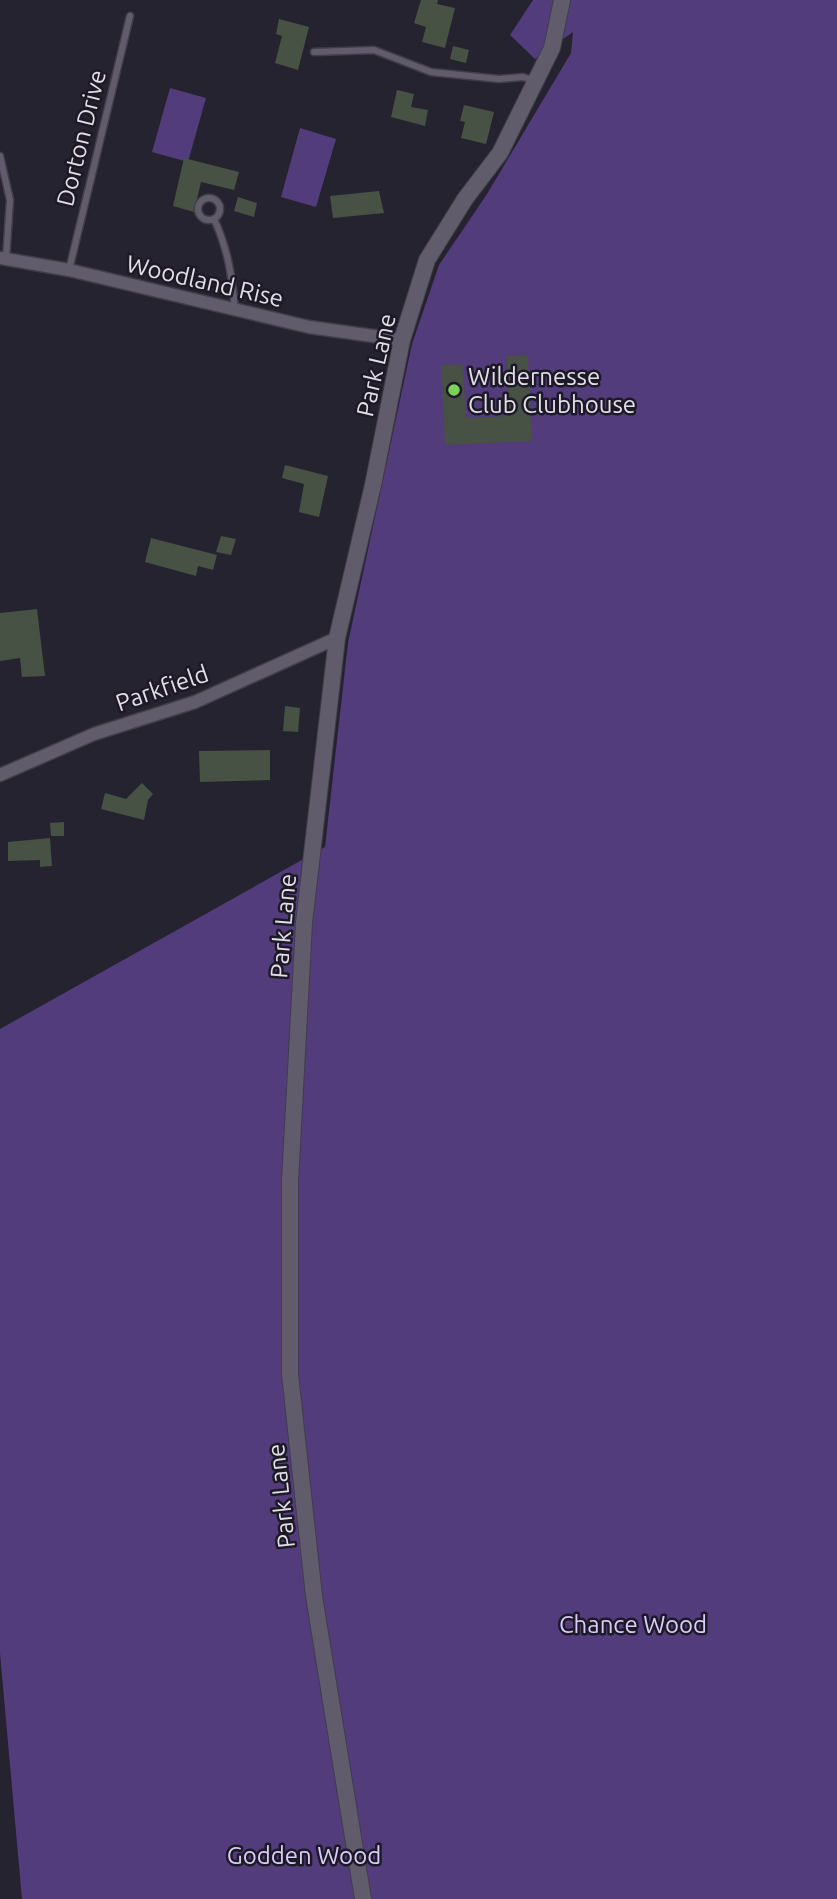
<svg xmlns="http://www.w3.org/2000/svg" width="837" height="1899" viewBox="0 0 837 1899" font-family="Ubuntu,sans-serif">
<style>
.green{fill:#523c7c}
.building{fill:#475144}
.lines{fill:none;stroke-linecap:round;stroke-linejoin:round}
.service-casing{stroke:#413e4a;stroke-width:9}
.minor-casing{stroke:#413e4a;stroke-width:15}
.tertiary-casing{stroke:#413e4a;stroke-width:18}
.service{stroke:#615c6c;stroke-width:6}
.minor{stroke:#615c6c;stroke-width:12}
.tertiary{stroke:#615c6c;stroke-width:16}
.poi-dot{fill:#78d158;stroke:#1d1926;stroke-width:2.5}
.labels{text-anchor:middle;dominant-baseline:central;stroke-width:5;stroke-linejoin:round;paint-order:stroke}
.street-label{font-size:24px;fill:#e0dee7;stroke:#1d1926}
.poi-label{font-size:24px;fill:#e0dee7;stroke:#1d1926;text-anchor:start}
.park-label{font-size:24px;fill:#d8cbf9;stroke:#1d1926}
</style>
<rect width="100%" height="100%" fill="#262330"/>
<path class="green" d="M 533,0 L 837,0 L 837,1899 L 22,1899 L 0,1653 L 0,1029 L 325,847 L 348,643 L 412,344 L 439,265 L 487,194 L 571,53 L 573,32 L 535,59 L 510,35 Z
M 170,88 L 206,98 L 188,162 L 152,152 Z
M 300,128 L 336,139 L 316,207 L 281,197 Z"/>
<path class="building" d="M 421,0 L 438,0 L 437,4 L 455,8 L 445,48 L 422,42 L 426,27 L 414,23 Z
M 279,19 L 309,27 L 298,70 L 275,63 L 282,36 L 276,34 Z
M 453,46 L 469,50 L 466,63 L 450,59 Z
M 397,90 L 414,94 L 411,107 L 428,110 L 425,126 L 391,117 Z
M 464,105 L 494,112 L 486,144 L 461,138 L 465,122 L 460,121 Z
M 184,158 L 239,172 L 234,190 L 201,182 L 194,212 L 173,206 Z
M 379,191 L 384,213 L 333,218 L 330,196 Z
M 238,197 L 257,203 L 254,217 L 234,211 Z
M 528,355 L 532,441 L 445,445 L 441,365 L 463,364 L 466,418 L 509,416 L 506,356 Z
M 285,465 L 328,476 L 319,517 L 299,512 L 304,484 L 282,478 Z
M 221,536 L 236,539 L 231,555 L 216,552 Z
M 151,538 L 217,555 L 213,570 L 198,566 L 196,576 L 145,562 Z
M 37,609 L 45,676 L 22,677 L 20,658 L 0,661 L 0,613 Z
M 285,706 L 300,708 L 298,732 L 283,731 Z
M 270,750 L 270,780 L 200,782 L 199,751 Z
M 142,783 L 153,794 L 148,800 L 144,820 L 101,809 L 105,793 L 126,799 Z
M 64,822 L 64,836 L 51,836 L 50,823 Z
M 50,838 L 52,866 L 40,867 L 40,860 L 8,861 L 8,842 Z"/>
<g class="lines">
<defs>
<path id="service" d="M 314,52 L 374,50 L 431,72 L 499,79 L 523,77 L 535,81
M 0,156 L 10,200 L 6,259
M198 209a11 11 0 1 1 22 0a11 11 0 1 1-22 0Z
M 214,219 C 228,249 232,277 235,309
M 69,270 L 130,16"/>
<path id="minor" d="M 0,258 L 69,270 L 309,327 L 402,340
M 0,775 L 94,734 L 195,702 L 337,638"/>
<path id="tertiary" d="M 363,1899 L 314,1596 L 290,1374 L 290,1181 L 304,923 L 337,638 L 373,485 L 402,340 L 427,260 L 465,199 L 500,153 L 552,48 L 562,0"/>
</defs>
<use href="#service" class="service-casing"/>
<use href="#minor" class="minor-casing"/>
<use href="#tertiary" class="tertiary-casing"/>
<use href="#service" class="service"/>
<use href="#minor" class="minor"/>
<use href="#tertiary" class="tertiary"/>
</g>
<circle class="poi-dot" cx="454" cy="390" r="7"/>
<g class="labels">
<g class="street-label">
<text transform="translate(81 138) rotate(-76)">Dorton Drive</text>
<text transform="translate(205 281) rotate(13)">Woodland Rise</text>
<text transform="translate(376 365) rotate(-77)">Park Lane</text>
<text transform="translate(162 688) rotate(-19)">Parkfield</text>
<text transform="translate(283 926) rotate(-85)">Park Lane</text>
<text transform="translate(281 1496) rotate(-96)">Park Lane</text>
</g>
<g class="poi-label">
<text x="468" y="376">Wildernesse<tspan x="468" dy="28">Club Clubhouse</tspan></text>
</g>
<g class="park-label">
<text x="633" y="1624">Chance Wood</text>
<text x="304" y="1855">Godden Wood</text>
</g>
</g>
</svg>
